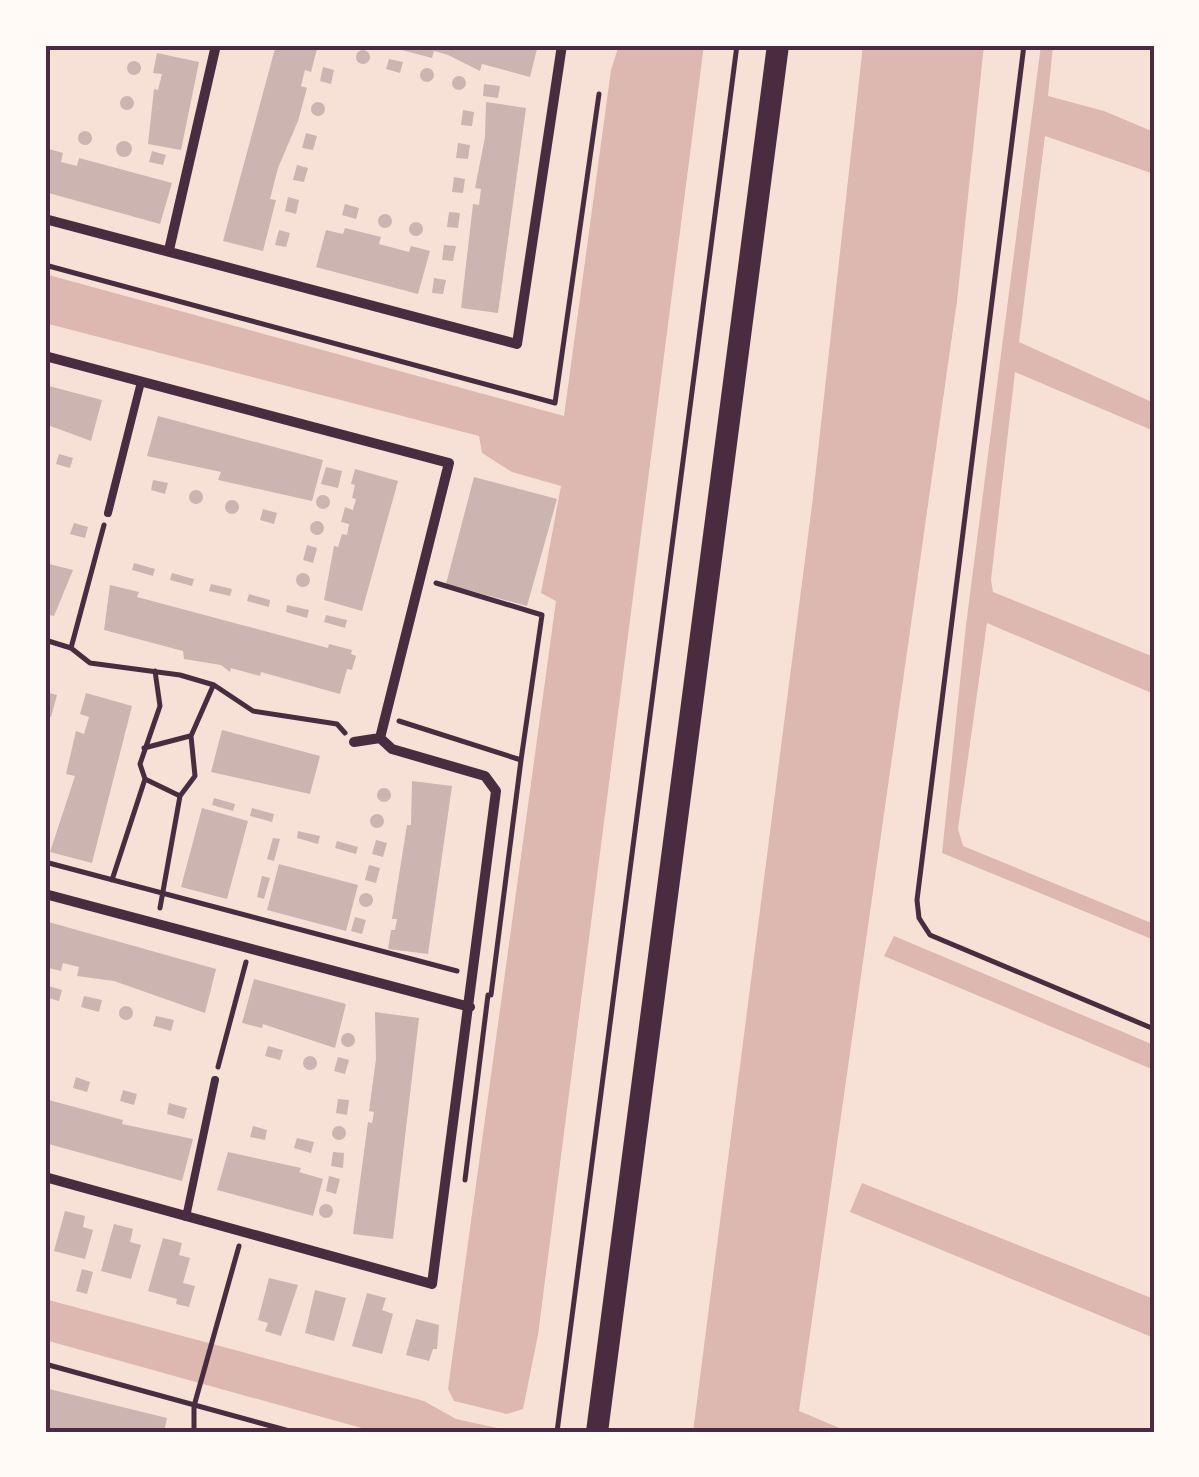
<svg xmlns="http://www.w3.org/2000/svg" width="1199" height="1477" viewBox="0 0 1199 1477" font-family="Karla,sans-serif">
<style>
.water{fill:#dcb8b0}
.building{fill:#ccb4b1}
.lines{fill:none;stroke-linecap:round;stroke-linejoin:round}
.path{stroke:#4a2c40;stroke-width:5}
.service{stroke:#4a2c40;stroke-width:8}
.minor{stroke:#4a2c40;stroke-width:10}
.primary{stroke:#4a2c40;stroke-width:22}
.neatline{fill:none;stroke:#4a2c40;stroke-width:4}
</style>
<rect width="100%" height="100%" fill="#f7e1d7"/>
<path class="water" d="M 619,45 L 704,45 L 538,1335 L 523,1409 L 507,1414 L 454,1401 L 448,1389 L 556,601 L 541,593 L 561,486 L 512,472 L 482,453 L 479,436 L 45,323 L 45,274 L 564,416 L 611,70 Z
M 863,45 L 984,45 L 957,301 L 799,1411 L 849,1432 L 693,1432 L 812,505 Z
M 1041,45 L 1053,45 L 1048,96 L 1104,111 L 1154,132 L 1154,174 L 1045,136 L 1019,342 L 1154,403 L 1154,431 L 1015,372 L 991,580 L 993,592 L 1154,657 L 1154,694 L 987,623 L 958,829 L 963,846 L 1154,924 L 1154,940 L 942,853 L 966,625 Z
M 894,936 L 1154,1045 L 1154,1070 L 884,956 Z
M 862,1183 L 1154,1299 L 1154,1338 L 850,1212 Z
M 45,1299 L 424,1401 L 456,1419 L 516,1432 L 376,1432 L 45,1340 Z"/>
<path class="building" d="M 276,45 L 318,45 L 311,72 L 305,70 L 301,86 L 307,88 L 298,121 L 278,168 L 270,199 L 276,200 L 263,251 L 223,241 Z
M 399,45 L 538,45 L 530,77 L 482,64 L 480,71 L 448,55 L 434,51 L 432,58 L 398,49 Z
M356 57a7 7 0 1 1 14 0a7 7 0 1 1-14 0Z
M 157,53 L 199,62 L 181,150 L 148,144 L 154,89 L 158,90 L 162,74 L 153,73 Z
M 389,59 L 403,62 L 400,73 L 386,69 Z
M127 68a7 7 0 1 1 14 0a7 7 0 1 1-14 0Z
M 323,67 L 334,70 L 331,84 L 320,81 Z
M420 75a7 7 0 1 1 14 0a7 7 0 1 1-14 0Z
M452 83a7 7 0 1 1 14 0a7 7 0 1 1-14 0Z
M 484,84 L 500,86 L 498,98 L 483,96 Z
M120 103a7 7 0 1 1 14 0a7 7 0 1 1-14 0Z
M311 109a7 7 0 1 1 14 0a7 7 0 1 1-14 0Z
M 486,102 L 526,108 L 498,313 L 461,308 L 473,204 L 479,205 L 481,189 L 475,188 L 485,137 Z
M 463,110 L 474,112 L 472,126 L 461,125 Z
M78 138a7 7 0 1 1 14 0a7 7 0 1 1-14 0Z
M 306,133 L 317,136 L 313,150 L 302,148 Z
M116 149a8 8 0 1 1 16 0a8 8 0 1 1-16 0Z
M 458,143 L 470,145 L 468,159 L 456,158 Z
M 45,148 L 63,153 L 61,162 L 77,166 L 79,158 L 172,183 L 160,224 L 45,192 Z
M 152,151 L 166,155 L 163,165 L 149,162 Z
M 297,165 L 308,168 L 304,182 L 293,180 Z
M 454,177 L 465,179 L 463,193 L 452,192 Z
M 288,197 L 299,200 L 296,214 L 285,211 Z
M 345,204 L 359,208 L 356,219 L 342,215 Z
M 449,212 L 460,213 L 458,228 L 447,227 Z
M378 221a7 7 0 1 1 14 0a7 7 0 1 1-14 0Z
M409 229a7 7 0 1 1 14 0a7 7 0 1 1-14 0Z
M 345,228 L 381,237 L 379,244 L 409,252 L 411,246 L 430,251 L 418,294 L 316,267 L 326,230 L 343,234 Z
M 279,230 L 290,233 L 286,247 L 275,245 Z
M 444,245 L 456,246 L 453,261 L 442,260 Z
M 434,278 L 446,280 L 443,294 L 432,293 Z
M 45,385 L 102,400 L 91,441 L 45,424 Z
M 158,416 L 323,460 L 312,501 L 218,480 L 221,472 L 147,456 Z
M 59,454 L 73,458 L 70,468 L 56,464 Z
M 326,467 L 342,471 L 338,488 L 321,484 Z
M 355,469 L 398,481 L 362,611 L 324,600 L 334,546 L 338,547 L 342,534 L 347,535 L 349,524 L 341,522 L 345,507 L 353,510 L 356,499 L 352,498 L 355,485 L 351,484 Z
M 474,477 L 557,499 L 527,606 L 446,584 Z
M 153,480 L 168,483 L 165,494 L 151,490 Z
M189 497a7 7 0 1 1 14 0a7 7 0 1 1-14 0Z
M316 502a7 7 0 1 1 14 0a7 7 0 1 1-14 0Z
M225 507a7 7 0 1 1 14 0a7 7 0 1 1-14 0Z
M 263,509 L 277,513 L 274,524 L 260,520 Z
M310 528a7 7 0 1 1 14 0a7 7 0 1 1-14 0Z
M 74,523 L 88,527 L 85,538 L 70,534 Z
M 307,545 L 317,548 L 313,563 L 303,560 Z
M 45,563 L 73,570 L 54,616 L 45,614 Z
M 134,563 L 155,569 L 153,576 L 132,570 Z
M296 580a7 7 0 1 1 14 0a7 7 0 1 1-14 0Z
M 172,573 L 194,579 L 192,586 L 170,580 Z
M 211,584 L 232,589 L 230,596 L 209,591 Z
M 110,585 L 139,592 L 137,597 L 328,648 L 329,644 L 352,650 L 351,654 L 356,656 L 352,670 L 347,669 L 340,694 L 261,672 L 260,676 L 231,668 L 230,672 L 221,665 L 184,659 L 183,651 L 104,630 Z
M 249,594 L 270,600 L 269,607 L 247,601 Z
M 287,605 L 309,610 L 307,618 L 286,612 Z
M 326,615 L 347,620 L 345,628 L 324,622 Z
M 49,693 L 57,695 L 51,717 L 45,715 Z
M 86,693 L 132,706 L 92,863 L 50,852 L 75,776 L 66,774 L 76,731 L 84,734 L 89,717 L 80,714 Z
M 222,730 L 320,756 L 310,794 L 211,772 Z
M 412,781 L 452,786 L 428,954 L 388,949 L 391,930 L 395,930 L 397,919 L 392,919 L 407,825 L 411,825 Z
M377 795a7 7 0 1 1 14 0a7 7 0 1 1-14 0Z
M 214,798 L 235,804 L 233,811 L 212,805 Z
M 202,808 L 248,821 L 227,899 L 181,887 Z
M 252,808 L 274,814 L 272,822 L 250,816 Z
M370 821a7 7 0 1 1 14 0a7 7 0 1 1-14 0Z
M 298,831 L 320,836 L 318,844 L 297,838 Z
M 273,838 L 280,839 L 274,861 L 267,859 Z
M 376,840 L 387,843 L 383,857 L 372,854 Z
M 337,841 L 358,847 L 356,854 L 335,848 Z
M 279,864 L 358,885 L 346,931 L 267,910 Z
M 369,865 L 380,868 L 376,883 L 365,880 Z
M 262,876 L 270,878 L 264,899 L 257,897 Z
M359 900a7 7 0 1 1 14 0a7 7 0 1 1-14 0Z
M 355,917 L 366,920 L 362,934 L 351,931 Z
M 45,921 L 216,969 L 205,1013 L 114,981 L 77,976 L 79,967 L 63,963 L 61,971 L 45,967 Z
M 254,979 L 346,1004 L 335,1048 L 263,1024 L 262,1028 L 242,1023 Z
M 45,985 L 62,990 L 59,1001 L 45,997 Z
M 84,996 L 102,1000 L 99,1012 L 81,1007 Z
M119 1013a7 7 0 1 1 14 0a7 7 0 1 1-14 0Z
M 375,1012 L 419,1018 L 393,1239 L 353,1234 L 368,1122 L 372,1123 L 374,1112 L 369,1111 L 376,1059 Z
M 156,1016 L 174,1020 L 171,1031 L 153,1026 Z
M341 1040a7 7 0 1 1 14 0a7 7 0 1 1-14 0Z
M 268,1046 L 283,1050 L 280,1060 L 265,1056 Z
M303 1063a7 7 0 1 1 14 0a7 7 0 1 1-14 0Z
M 338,1057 L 349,1060 L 345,1074 L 334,1071 Z
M 76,1077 L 90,1082 L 87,1092 L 73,1088 Z
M 123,1090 L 137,1094 L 134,1105 L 120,1101 Z
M 45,1099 L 123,1120 L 122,1124 L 193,1139 L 182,1181 L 45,1143 Z
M 338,1099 L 349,1100 L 347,1115 L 336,1113 Z
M 169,1103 L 187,1108 L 184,1119 L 167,1114 Z
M332 1133a7 7 0 1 1 14 0a7 7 0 1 1-14 0Z
M 253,1126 L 267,1130 L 265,1140 L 250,1137 Z
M 297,1138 L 314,1142 L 311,1153 L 294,1148 Z
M 228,1152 L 301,1168 L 299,1172 L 323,1179 L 313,1216 L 217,1190 Z
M 333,1152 L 344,1153 L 343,1168 L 331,1166 Z
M 329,1176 L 340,1179 L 336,1194 L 326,1191 Z
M319 1211a7 7 0 1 1 14 0a7 7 0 1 1-14 0Z
M 65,1211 L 85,1216 L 83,1227 L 93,1230 L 85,1259 L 54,1251 Z
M 114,1224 L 133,1229 L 130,1242 L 141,1245 L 131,1279 L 101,1271 Z
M 163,1238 L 182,1243 L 179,1255 L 190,1258 L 183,1283 L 195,1286 L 189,1307 L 176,1304 L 177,1299 L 148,1291 Z
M 82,1269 L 93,1272 L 87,1294 L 76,1291 Z
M 269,1278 L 298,1285 L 281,1336 L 265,1331 L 268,1323 L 258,1320 Z
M 315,1290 L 346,1298 L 334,1341 L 305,1333 Z
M 367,1293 L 386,1298 L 382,1310 L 393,1314 L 382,1354 L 352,1346 Z
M 416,1319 L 439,1325 L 437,1349 L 433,1349 L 429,1361 L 406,1355 Z
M 45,1388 L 167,1418 L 164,1432 L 45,1432 Z"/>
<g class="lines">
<path class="path" d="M 1024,45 L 917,900 L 919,918 L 930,935 L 1154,1029
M 45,265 L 555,403 L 599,94
M 436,583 L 542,615 L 521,760
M 45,640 L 71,648 L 90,663 L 180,675 L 214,685 L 253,711 L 337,724 L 345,733
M 71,648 L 104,525
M 399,721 L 521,760 L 491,995
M 144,748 L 190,736
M 145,779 L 180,796
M 45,862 L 457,971
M 112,880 L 145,779 L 140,764 L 160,706 L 155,671
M 160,908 L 180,796 L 195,776 L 191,736 L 213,686
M 218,1067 L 246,962
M 465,1180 L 488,995
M 45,1364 L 293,1432
M 194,1432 L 194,1406 L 239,1246
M 557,1432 L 737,45"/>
<path class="service" d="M 108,513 L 141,382
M 186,1217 L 215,1080"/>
<path class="minor" d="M 45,219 L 517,344 L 562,45
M 169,250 L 216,45
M 45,356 L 449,463 L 380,738 L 392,749 L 485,776 L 496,791 L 432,1284 L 45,1177
M 354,742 L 380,738
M 45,894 L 470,1007"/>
<path class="primary" d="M 597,1432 L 778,45"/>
</g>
<rect width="1199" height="1477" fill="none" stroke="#fffaf5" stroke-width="95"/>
<rect x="48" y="48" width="1104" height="1382" class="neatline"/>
</svg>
